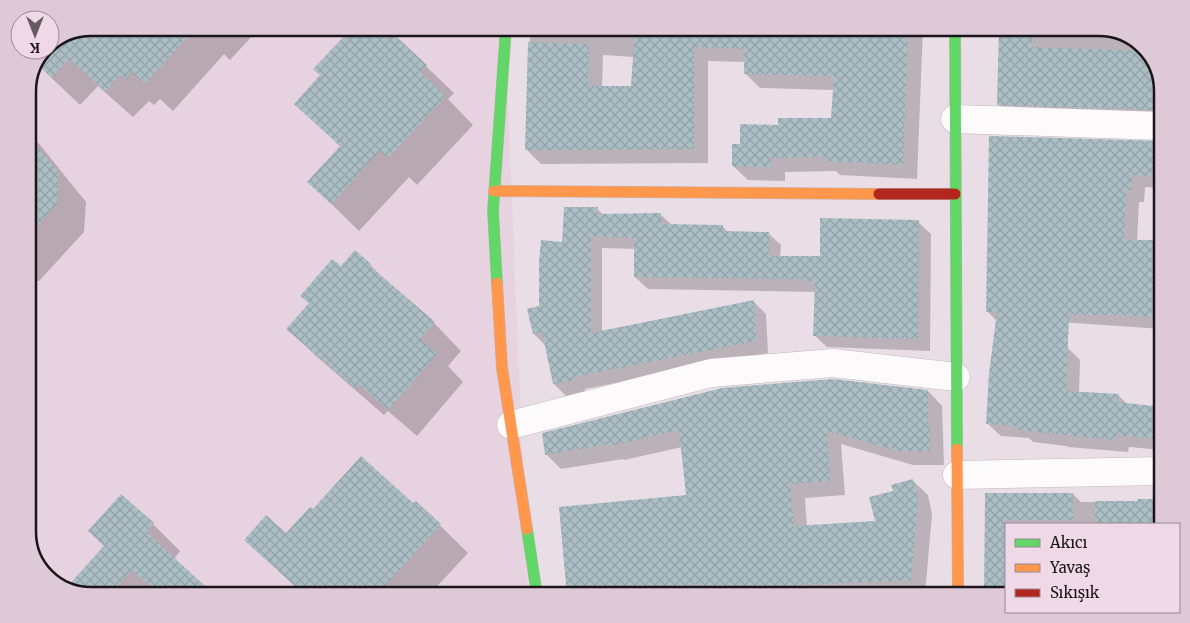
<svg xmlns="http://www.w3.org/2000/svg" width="1190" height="623" viewBox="0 0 1190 623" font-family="Merriweather,serif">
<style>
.built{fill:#e7d2df}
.shadow{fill:#0003;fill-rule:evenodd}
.building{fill:url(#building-cross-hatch)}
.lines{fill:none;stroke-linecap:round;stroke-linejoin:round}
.street-casing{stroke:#c1b8be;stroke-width:29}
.fast-casing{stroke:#c1b8be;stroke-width:12}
.slow-casing{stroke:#c1b8be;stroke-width:12}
.jam-casing{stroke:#c1b8be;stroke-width:12}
.street{stroke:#fcfafb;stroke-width:28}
.fast{stroke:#63d668;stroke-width:11}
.slow{stroke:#ff974d;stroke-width:11}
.jam{stroke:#b3261e;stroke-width:11}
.rim{fill:none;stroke:#1b1418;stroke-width:2.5}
</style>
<defs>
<pattern id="building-cross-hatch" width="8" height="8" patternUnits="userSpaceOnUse" patternTransform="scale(1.25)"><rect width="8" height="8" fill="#aabec4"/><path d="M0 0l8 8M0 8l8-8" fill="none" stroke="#92a2a8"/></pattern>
</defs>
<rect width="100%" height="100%" fill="#eadee6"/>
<path class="built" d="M 91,28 L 505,28 L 528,595 L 91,595 L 63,589 L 38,567 L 28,536 L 28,87 L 45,50 L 50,50 L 50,45 Z"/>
<path class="shadow" d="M 91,27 L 245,27 L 253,35 L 230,60 L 224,54 L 173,111 L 160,99 L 154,105 L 149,101 L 133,117 L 98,86 L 80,105 L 38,65 L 45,50 L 50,50 L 50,45 Z
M 337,27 L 385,27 L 454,93 L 448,99 L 473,125 L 417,185 L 409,177 L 359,231 L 309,182 L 341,147 L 296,104 L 322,76 L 346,36 Z
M 529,27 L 923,27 L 917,179 L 840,175 L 836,171 L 785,172 L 785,181 L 748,180 L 733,166 L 741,146 L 780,126 L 833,119 L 834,90 L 760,88 L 745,73 L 745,62 L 708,61 L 708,163 L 541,164 L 526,149 L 530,29 ZM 603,55 L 634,57 L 632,87 L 602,87 Z
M 1000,27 L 1099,27 L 1127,34 L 1152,56 L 1162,87 L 1162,111 L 1084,114 L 1012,118 L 998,104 Z
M 28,126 L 34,132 L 32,135 L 86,202 L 84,232 L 39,281 L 28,281 Z
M 990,137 L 1162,143 L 1162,188 L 1145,187 L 1144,202 L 1139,202 L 1137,242 L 1162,242 L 1162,329 L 1030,320 L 1067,347 L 1080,360 L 1079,393 L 1118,395 L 1127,404 L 1162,408 L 1162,450 L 1129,447 L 1128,452 L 1068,447 L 1066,446 L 1033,442 L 1029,438 L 1001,436 L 988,424 L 997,321 L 987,311 Z
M 597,209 L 604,215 L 661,215 L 672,225 L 722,226 L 729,233 L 768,233 L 781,245 L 780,258 L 821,258 L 918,222 L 931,234 L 930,351 L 827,347 L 814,335 L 816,292 L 648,289 L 635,277 L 635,249 L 602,248 L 602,331 L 753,301 L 766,314 L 768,353 L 585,389 L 585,392 L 566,396 L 554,384 L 546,346 L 534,334 L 540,307 L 564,243 Z
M 370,265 L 389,284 L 434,323 L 461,351 L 448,366 L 463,382 L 417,436 L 388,411 L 384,415 L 316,356 L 288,329 L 310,304 L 302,296 L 341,268 Z
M 928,391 L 942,406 L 944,465 L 913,465 L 841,444 L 845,495 L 805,498 L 807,527 L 877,522 L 895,492 L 913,481 L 928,495 L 932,514 L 925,595 L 568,595 L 687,496 L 682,447 L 624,460 L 623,459 L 561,469 L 546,454 L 543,434 Z
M 986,494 L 1073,494 L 1081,502 L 1139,502 L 1139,501 L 1162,501 L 1162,524 L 1006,524 L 1006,595 L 985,595 Z
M 416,502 L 468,553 L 429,595 L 304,595 L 246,540 L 286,534 L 313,511 L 413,505 Z
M 153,524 L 180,551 L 174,559 L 214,595 L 91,596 L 70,591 L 68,588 Z"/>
<path class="building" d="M 91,28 L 195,28 L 145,84 L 131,72 L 125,79 L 120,75 L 105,91 L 69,59 L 52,78 L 38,65 L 45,50 L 50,50 L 50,44 Z
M 352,28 L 387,28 L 427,65 L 420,72 L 446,96 L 388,158 L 380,151 L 331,204 L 307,182 L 340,146 L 294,104 L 320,75 L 313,69 Z
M 635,28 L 908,28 L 903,165 L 824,161 L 825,157 L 771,158 L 771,167 L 732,166 L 732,144 L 740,144 L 740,124 L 778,125 L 778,118 L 831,118 L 834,76 L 744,74 L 744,49 L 694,47 L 694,149 L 525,150 L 528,42 L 589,44 L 588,86 L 631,86 Z
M 999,28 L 1032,28 L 1032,47 L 1146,51 L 1152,56 L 1160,80 L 1159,110 L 997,105 Z
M 28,135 L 59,173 L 57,204 L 28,236 Z
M 989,136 L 1162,141 L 1162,177 L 1132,175 L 1132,190 L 1126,190 L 1124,240 L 1153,240 L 1153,284 L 1156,284 L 1155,317 L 1122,315 L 1069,315 L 1066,391 L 1119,394 L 1118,402 L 1162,407 L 1160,439 L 1116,435 L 1116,440 L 1091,438 L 1019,430 L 1019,426 L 986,424 L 989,373 L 997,312 L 986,312 Z
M 564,207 L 598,207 L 597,214 L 661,213 L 662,224 L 723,225 L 723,231 L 769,232 L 769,256 L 820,256 L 820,218 L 919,220 L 918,339 L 813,336 L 815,281 L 804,281 L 803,279 L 634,277 L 634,238 L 591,236 L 591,333 L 754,300 L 756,341 L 573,377 L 574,380 L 553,384 L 542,332 L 533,334 L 527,309 L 539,306 L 539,262 L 541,240 L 562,242 Z
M 355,250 L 371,264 L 370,266 L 435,322 L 420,339 L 437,354 L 388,410 L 360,385 L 356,389 L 286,329 L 309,303 L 300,296 L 332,259 L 341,266 Z
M 833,379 L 928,390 L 928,427 L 930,427 L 930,451 L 898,451 L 827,431 L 830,481 L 790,484 L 794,526 L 875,521 L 869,497 L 893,491 L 891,485 L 913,479 L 918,499 L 911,580 L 796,585 L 797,587 L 705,596 L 701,596 L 700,584 L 656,588 L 657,592 L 615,596 L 567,596 L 559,507 L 686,495 L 679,430 L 609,446 L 608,444 L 545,455 L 542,433 L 722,388 Z
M 361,456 L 413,503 L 416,501 L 441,524 L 376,596 L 306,596 L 244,540 L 266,515 L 286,533 L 310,507 L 313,509 Z
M 985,493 L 1073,493 L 1073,520 L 1006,520 L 1006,596 L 984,596 Z
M 121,494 L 154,523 L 146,532 L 216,596 L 161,596 L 132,570 L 109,596 L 91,596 L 65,589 L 104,546 L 88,531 Z
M 1137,499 L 1162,499 L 1162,524 L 1095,524 L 1095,501 L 1137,501 Z"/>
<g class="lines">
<defs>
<path id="street" d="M 955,119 L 1162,126
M 511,425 L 711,373 L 833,363 L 956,377
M 957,475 L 1162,471"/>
<path id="fast" d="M 955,27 L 957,449
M 497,283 L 493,211 L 506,27
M 527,529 L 537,595"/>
<path id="slow" d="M 494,191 L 879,194
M 497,283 L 502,368 L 527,529
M 957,449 L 958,595"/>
<path id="jam" d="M 879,194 L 955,194"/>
</defs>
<use href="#street" class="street-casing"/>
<use href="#fast" class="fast-casing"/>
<use href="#slow" class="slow-casing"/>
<use href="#jam" class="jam-casing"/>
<use href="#street" class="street"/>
<use href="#fast" class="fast"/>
<use href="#slow" class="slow"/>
<use href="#jam" class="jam"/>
</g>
<path d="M0 0H1190V623H0ZM91 36H1099A55 55 0 0 1 1154 91V532A55 55 0 0 1 1099 587H91A55 55 0 0 1 36 532V91A55 55 0 0 1 91 36Z" fill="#dec9d6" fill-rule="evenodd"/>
<path class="rim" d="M91 36H1099A55 55 0 0 1 1154 91V532A55 55 0 0 1 1099 587H91A55 55 0 0 1 36 532V91A55 55 0 0 1 91 36Z"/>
<rect x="1005" y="523" width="175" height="90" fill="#efd9e7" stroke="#9a8a94"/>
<rect x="1015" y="539" width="25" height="8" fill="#63d668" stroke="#9a8a94"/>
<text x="1050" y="548" font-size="15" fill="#1b1418">Akıcı</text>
<rect x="1015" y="564" width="25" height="8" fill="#ff974d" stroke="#9a8a94"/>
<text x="1050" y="573" font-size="15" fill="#1b1418">Yavaş</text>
<rect x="1015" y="589" width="25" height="8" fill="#b3261e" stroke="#9a8a94"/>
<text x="1050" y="598" font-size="15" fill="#1b1418">Sıkışık</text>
<g transform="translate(35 35) rotate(180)"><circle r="24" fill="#efd9e7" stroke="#9a8a94"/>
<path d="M0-4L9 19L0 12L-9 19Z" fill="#635b60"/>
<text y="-8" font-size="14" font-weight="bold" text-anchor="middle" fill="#1b1418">K</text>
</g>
</svg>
